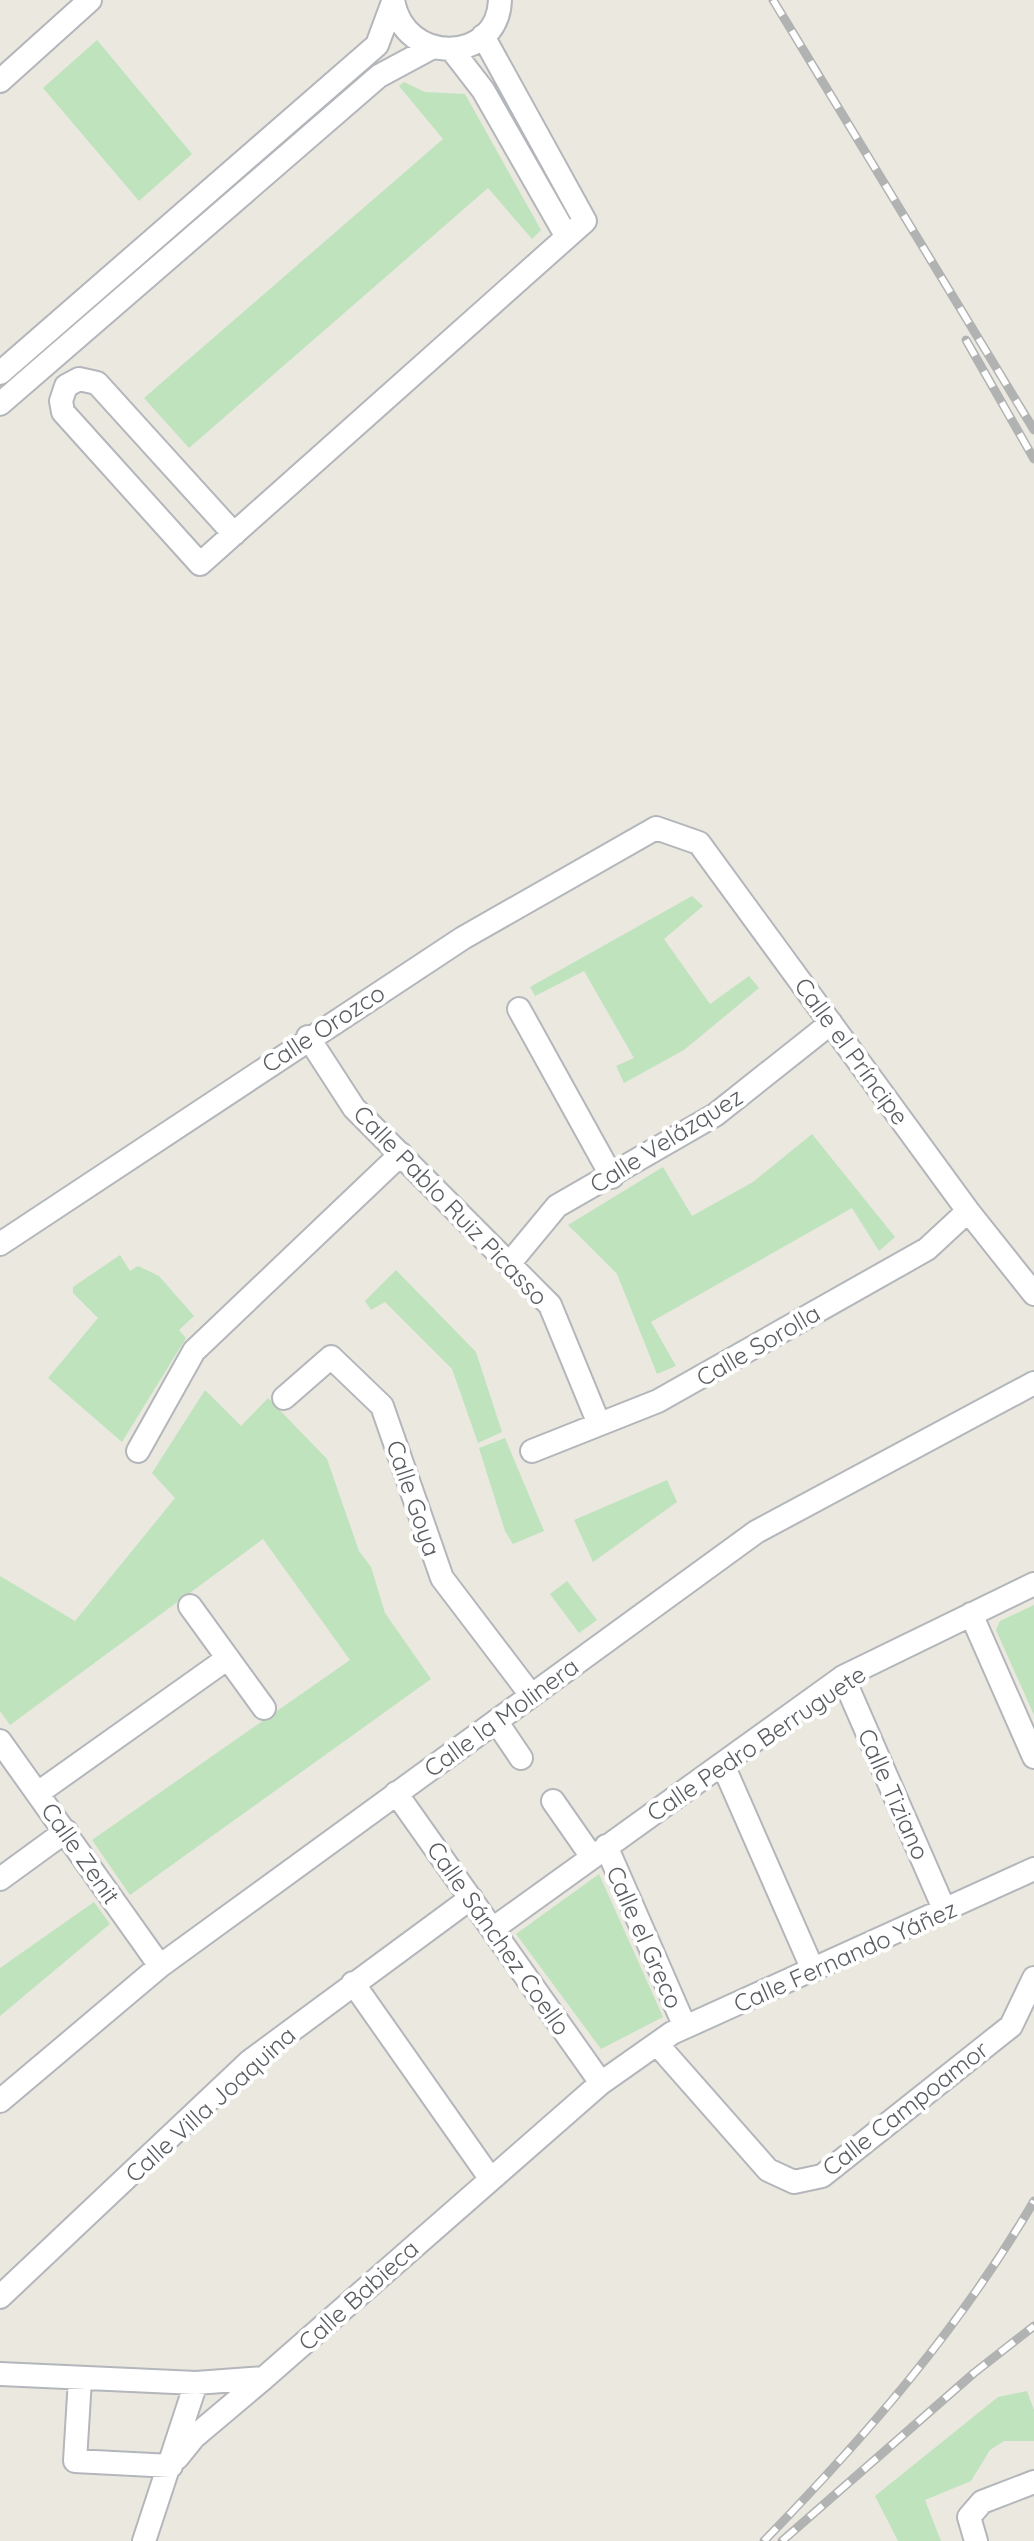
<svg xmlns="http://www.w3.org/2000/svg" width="1034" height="2541" viewBox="0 0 1034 2541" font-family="Quicksand,sans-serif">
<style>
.green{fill:#bee3bd}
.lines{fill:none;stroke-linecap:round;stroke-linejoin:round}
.minor-casing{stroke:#b3b6ba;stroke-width:26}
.minor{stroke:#fff;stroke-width:22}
.rail-casing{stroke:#b1b2b2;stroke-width:9}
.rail{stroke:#fff;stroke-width:6;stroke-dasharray:18;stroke-linecap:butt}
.labels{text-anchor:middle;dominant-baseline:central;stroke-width:8;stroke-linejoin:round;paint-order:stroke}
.street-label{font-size:24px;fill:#595d61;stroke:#fff}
</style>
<rect width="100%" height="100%" fill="#ebe8e0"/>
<path class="green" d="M 97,40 L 192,154 L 139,201 L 43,88 Z
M 404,82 L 425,92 L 465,94 L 541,230 L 532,239 L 488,188 L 189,448 L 144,398 L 443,139 L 399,86 Z
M 692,896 L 703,906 L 664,939 L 710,1004 L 749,976 L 759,988 L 684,1050 L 624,1083 L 616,1066 L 634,1058 L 584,971 L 535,996 L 530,987 Z
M 812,1134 L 895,1237 L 879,1251 L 852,1208 L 651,1322 L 676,1366 L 657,1374 L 617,1274 L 568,1225 L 663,1167 L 692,1216 L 753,1182 Z
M 120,1255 L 130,1271 L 138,1266 L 159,1276 L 194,1316 L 179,1330 L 186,1338 L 122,1442 L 48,1378 L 98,1318 L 73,1293 L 73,1287 Z
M 396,1270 L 476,1352 L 502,1432 L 478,1443 L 452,1369 L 385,1302 L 371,1310 L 365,1301 Z
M 205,1390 L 241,1426 L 268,1398 L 327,1459 L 359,1551 L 371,1567 L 385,1613 L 431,1679 L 130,1895 L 92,1840 L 350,1660 L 263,1539 L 10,1725 L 0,1711 L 0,1576 L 75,1621 L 175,1498 L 152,1473 Z
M 505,1438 L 544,1531 L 513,1544 L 505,1531 L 479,1448 Z
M 667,1480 L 677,1502 L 593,1562 L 574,1520 Z
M 567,1581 L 597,1620 L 579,1633 L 550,1594 Z
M 1034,1605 L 1034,1715 L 996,1630 L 1000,1621 Z
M 599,1874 L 663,2017 L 601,2049 L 516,1934 Z
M 94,1902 L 110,1924 L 0,2016 L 0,1968 Z
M 1027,2391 L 1034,2410 L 1034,2441 L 1004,2441 L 990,2450 L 971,2481 L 925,2500 L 941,2541 L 898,2541 L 875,2496 L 998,2397 Z"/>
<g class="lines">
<defs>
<path id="minor" d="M 393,0 C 404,66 498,64 500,0
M 452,50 L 483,90 L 567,237 L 585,221 L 483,36
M 0,81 L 90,0
M 0,373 L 377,45 L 393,2
M 0,404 L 379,76 L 431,48
M 234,534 L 97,383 L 79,379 L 66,386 L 61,401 L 63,412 L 200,564 L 567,237
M 519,1009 L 612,1177
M 308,1037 L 354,1108 L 550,1305 L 599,1424
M 0,1244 L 463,938 L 656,828 L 699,843 L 968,1211 L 1034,1294
M 509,1264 L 557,1206 L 715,1115 L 831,1023
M 284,1398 L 331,1357 L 382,1406 L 442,1578 L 531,1695
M 138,1451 L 194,1351 L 401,1154
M 532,1451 L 658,1401 L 927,1249 L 968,1211
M 190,1606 L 264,1708
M 971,1614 L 1034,1757
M 843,1677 L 945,1911
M 496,1721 L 521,1758
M 0,1741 L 160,1966
M 723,1765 L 813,1970
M 38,1793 L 228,1658
M 396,1793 L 601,2083
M 553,1801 L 592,1857
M 606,1846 L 685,2027
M 0,1879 L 66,1831
M 494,1928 L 843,1677 L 1034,1584
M 353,1983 L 490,2178
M 657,2044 L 768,2170 L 794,2182 L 822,2176 L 1011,2026 L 1034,1978
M 0,2101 L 160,1966 L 756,1532 L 1034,1383
M 0,2297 L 250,2061 L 471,1898
M 0,2374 L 196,2383 L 264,2378 L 601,2083 L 672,2033 L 1034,1869
M 80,2379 L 75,2461 L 171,2466
M 177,2458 L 194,2437 L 264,2378
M 144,2541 L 196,2383
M 976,2541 L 969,2517 L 982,2502 L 1034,2482"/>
</defs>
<use href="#minor" class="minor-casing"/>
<use href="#minor" class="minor"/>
<defs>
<path id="rail" d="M 773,0 L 1034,430
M 966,340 L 1034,459
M 764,2541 C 866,2436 960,2328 1034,2201
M 782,2541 L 974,2373 L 1034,2326"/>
</defs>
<use href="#rail" class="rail-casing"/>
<use href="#rail" class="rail"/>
</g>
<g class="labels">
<g class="street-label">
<text transform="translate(323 1028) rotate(-33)">Calle Orozco</text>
<text transform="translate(852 1051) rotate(54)">Calle el Príncipe</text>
<text transform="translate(666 1140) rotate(-32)">Calle Velázquez</text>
<text transform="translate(451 1205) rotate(46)">Calle Pablo Ruiz Picasso</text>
<text transform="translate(758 1345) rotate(-30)">Calle Sorolla</text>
<text transform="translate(414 1498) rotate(71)">Calle Goya</text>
<text transform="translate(501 1717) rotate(-36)">Calle la Molinera</text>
<text transform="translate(756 1743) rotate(-34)">Calle Pedro Berruguete</text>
<text transform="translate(894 1794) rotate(66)">Calle Tiziano</text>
<text transform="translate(81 1853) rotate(55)">Calle Zenit</text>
<text transform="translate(645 1937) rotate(66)">Calle el Greco</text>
<text transform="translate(499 1938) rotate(55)">Calle Sánchez Coello</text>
<text transform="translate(845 1956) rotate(-24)">Calle Fernando Yáñez</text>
<text transform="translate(210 2104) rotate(-42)">Calle Villa Joaquina</text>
<text transform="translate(905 2108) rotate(-38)">Calle Campoamor</text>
<text transform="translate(358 2295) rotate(-42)">Calle Babieca</text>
</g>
</g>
</svg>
